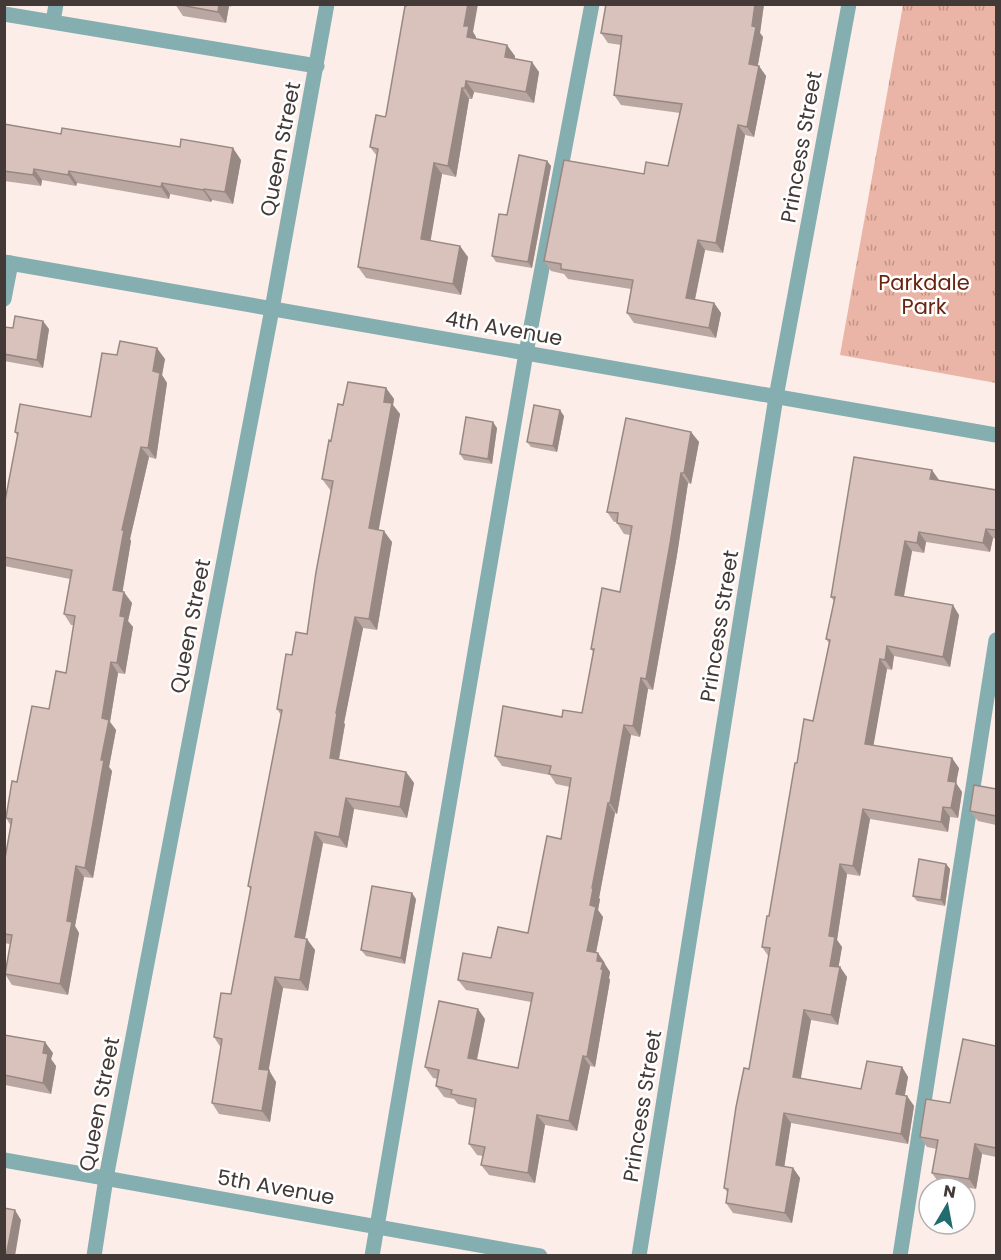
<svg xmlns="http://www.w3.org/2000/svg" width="1001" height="1260" viewBox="0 0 1001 1260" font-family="Poppins,sans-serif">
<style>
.park{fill:url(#park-tufts)}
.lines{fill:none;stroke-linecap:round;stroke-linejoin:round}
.service{stroke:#84aeaf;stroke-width:15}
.minor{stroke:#84aeaf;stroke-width:15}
.tertiary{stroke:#84aeaf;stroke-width:15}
.wall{fill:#bba7a1}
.shaded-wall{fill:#988883}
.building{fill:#d9c2bb;stroke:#988883;stroke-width:1.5}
.labels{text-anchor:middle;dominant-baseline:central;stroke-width:5;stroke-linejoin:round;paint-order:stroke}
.street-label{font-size:21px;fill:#433a37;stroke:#fff}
.park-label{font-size:21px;fill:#6a2512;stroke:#fff}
</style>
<defs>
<pattern id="park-tufts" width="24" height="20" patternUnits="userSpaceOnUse" patternTransform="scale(1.5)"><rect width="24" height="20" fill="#eab5a6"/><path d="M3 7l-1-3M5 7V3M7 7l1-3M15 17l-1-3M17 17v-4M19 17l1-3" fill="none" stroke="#bf9488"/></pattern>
</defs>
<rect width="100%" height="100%" fill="#fcede9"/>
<path class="park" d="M 903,5 L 996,5 L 996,383 L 840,355 Z"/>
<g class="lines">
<path class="service" d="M 4,14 L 317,66
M 53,22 L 56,4
M 4,299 L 11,263
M 372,1256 L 526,353 L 592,4
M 900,1256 L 996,640"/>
<path class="minor" d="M 4,1160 L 540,1256
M 94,1256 L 106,1178 L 272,309 L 327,4
M 639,1256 L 776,397 L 849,4"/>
<path class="tertiary" d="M 4,262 L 996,435"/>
</g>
<path class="wall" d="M 175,4 L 231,4 L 231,7 L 229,6 L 226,23 L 183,16 Z
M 606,4 L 764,4 L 760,33 L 763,37 L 758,65 L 766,76 L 754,137 L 745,135 L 723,253 L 705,250 L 695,300 L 714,303 L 721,313 L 716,338 L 634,323 L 627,313 L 631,289 L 568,279 L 564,274 L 551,271 L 544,261 L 644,174 L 668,166 L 680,113 L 621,105 L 614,95 L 621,45 L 608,43 L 601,33 Z
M 473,32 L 476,37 L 476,39 L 515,56 L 515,59 L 539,72 L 534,103 L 474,92 L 472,99 L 469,99 L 456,177 L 442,174 L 430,240 L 468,257 L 461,295 L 366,278 L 358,267 L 377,156 L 370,147 L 385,117 Z
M 4,124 L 61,134 L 241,160 L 233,204 L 212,200 L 211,202 L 170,194 L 169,199 L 77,183 L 76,186 L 42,180 L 41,186 L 4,181 Z
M 547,161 L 551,166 L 532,268 L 496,262 L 492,256 L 507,215 Z
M 4,327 L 13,328 L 49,329 L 43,368 L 4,361 Z
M 117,355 L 165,359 L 162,375 L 167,383 L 156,459 L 149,457 L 130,539 L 131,541 L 122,592 L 132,603 L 128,621 L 133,627 L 125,674 L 118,673 L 110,722 L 116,730 L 109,767 L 112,771 L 93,878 L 84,877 L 75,926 L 79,933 L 68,995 L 12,985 L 5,974 L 10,944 L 4,943 L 4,864 L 11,826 L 6,818 L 17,782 L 66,673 L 74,625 L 71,625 L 64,614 L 70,579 L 4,566 L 4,506 L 18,437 L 15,432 L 91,417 Z
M 386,388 L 394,399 L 393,405 L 400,414 L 378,530 L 392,542 L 377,630 L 363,628 L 344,723 L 345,724 L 339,760 L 406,772 L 414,783 L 407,818 L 354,809 L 347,848 L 323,843 L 305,939 L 315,950 L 308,991 L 283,988 L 268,1070 L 276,1082 L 270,1122 L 219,1114 L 212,1103 L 221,1048 L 214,1037 L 231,994 L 251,890 L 248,886 L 281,715 L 277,709 L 292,655 L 307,634 L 331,491 L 322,479 L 331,441 L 343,405 Z
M 564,416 L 557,452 L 531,447 L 527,442 Z
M 497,428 L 492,464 L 464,460 L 460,454 Z
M 691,432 L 699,442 L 691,484 L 688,483 L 677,555 L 653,690 L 648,689 L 640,737 L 631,735 L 617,814 L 615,813 L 599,898 L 600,899 L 598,910 L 603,917 L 596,953 L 598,953 L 605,963 L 605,965 L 610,972 L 609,978 L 610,980 L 595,1067 L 590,1066 L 577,1131 L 545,1125 L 535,1183 L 489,1175 L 481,1165 L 483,1156 L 477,1155 L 469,1144 L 475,1108 L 458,1104 L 454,1099 L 444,1097 L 436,1086 L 438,1079 L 433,1078 L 425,1067 L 485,1019 L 477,1060 L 518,1068 L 531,1002 L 466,990 L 458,980 L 528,933 L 561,839 L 570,787 L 556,784 L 550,775 L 502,766 L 495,756 L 562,717 L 582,713 L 593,652 L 591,649 L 620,592 L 630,535 L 624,534 L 617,523 L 617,522 L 614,522 L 607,512 Z
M 939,480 L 996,490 L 996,539 L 993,538 L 990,552 L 926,542 L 924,553 L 912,551 L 904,597 L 959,615 L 950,667 L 894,656 L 892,670 L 887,669 L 873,745 L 959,768 L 956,783 L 962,792 L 958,818 L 950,817 L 948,832 L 870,819 L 860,876 L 847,874 L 837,940 L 842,947 L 838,967 L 840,967 L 847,977 L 838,1025 L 811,1020 L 801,1078 L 861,1089 L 902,1067 L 908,1077 L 905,1095 L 907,1096 L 914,1106 L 908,1144 L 791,1123 L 784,1167 L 793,1168 L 800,1178 L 792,1223 L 733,1213 L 726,1203 L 728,1193 L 724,1188 L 749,1069 L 769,957 L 762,947 L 769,916 L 797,763 L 813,721 L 829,643 L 826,639 L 834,601 L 831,597 Z
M 996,789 L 996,825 L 978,821 L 970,811 Z
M 946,864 L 950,869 L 945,906 L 917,901 L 913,896 Z
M 416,899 L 405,964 L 366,956 L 361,950 Z
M 4,1035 L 53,1053 L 51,1059 L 56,1066 L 51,1094 L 5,1085 Z
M 996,1046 L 996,1157 L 982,1154 L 976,1189 L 939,1183 L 932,1173 L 937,1149 L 927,1147 L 920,1137 L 950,1103 Z"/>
<path class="shaded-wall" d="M 219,4 L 227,4 L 229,6 L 226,23 L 218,12 Z
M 468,4 L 478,4 L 473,32 L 476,37 L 474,48 L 467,37 L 464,26 Z
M 755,4 L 764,4 L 760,33 L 763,37 L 756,74 L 749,64 Z
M 507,45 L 515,56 L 513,68 L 505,57 Z
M 532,62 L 539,72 L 534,103 L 526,92 Z
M 759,66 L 766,76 L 754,137 L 747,127 Z
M 466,81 L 474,92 L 472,99 L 465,88 Z
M 462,88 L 469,99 L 456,177 L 448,166 Z
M 738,125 L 745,135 L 723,253 L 716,243 Z
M 233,148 L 241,160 L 233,204 L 225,192 Z
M 547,161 L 551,166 L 532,268 L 528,262 Z
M 434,163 L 442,174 L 429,250 L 421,239 Z
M 34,169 L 42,180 L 41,186 L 33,175 Z
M 69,171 L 77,183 L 76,186 L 68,175 Z
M 162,183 L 170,194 L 169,199 L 161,187 Z
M 204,189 L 212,200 L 211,202 L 203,190 Z
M 698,240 L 705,250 L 693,308 L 686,298 Z
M 460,246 L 468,257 L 461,295 L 453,284 Z
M 714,303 L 721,313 L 716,338 L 709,328 Z
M 43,321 L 49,329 L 43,368 L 37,360 Z
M 157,348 L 165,359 L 162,375 L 167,383 L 156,459 L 148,448 L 153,371 Z
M 386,388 L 394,399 L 393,405 L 400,414 L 377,539 L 369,528 L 384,402 Z
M 560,410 L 564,416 L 557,452 L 553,446 Z
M 493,422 L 497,428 L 492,464 L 488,459 Z
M 691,432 L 699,442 L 691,484 L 684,473 Z
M 141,447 L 149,457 L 130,539 L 131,541 L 121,601 L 113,590 L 122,530 Z
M 932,470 L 939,480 L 937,489 L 930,479 Z
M 681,473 L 688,483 L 677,555 L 653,690 L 646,679 Z
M 986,529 L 993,538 L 990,552 L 983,543 Z
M 384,531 L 392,542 L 377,630 L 369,619 Z
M 919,532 L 926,542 L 924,553 L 917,543 Z
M 905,541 L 912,551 L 902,605 L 895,595 Z
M 124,592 L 132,603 L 128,621 L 133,627 L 125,674 L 117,663 L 120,616 Z
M 953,605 L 959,615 L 950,667 L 943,657 Z
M 355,617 L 363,628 L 344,723 L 345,724 L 337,769 L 330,758 L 336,713 Z
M 887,646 L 894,656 L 892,670 L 885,660 Z
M 880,659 L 887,669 L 872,754 L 865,744 Z
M 111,662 L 118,673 L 110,722 L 116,730 L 109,767 L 112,771 L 93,878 L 85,868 L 101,760 L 102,718 Z
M 641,678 L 648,689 L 640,737 L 633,726 Z
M 624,725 L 631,735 L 617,814 L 610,803 Z
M 952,758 L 959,768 L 956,783 L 962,792 L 958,818 L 951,808 L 948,781 Z
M 406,772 L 414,783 L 407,818 L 400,807 Z
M 346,798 L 354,809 L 347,848 L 339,837 Z
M 608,803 L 615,813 L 599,898 L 600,899 L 598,910 L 603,917 L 594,962 L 587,951 L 590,905 L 592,888 Z
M 943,807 L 950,817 L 948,832 L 941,822 Z
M 863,809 L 870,819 L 860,876 L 853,866 Z
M 315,832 L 323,843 L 303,948 L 295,937 Z
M 840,864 L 847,874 L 837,940 L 842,947 L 837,976 L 830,966 L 829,936 Z
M 946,864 L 950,869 L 945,906 L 941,900 Z
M 76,866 L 84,877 L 75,926 L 79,933 L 68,995 L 60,984 L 67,921 Z
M 412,893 L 416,899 L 405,964 L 401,958 Z
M 307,939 L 315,950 L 308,991 L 300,980 Z
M 598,953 L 610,972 L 609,978 L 610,980 L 595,1067 L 587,1057 Z
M 840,967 L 847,977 L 838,1025 L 831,1015 Z
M 275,977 L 283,988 L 267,1080 L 259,1069 Z
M 478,1009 L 485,1019 L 475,1068 L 468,1058 Z
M 804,1010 L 811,1020 L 799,1087 L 793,1077 Z
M 45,1042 L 53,1053 L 51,1059 L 56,1066 L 51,1094 L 43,1083 L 43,1053 Z
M 583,1056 L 590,1066 L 577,1131 L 569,1121 Z
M 902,1067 L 908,1077 L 903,1104 L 896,1094 Z
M 269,1070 L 276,1082 L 270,1122 L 262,1111 Z
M 907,1096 L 914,1106 L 908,1144 L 901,1134 Z
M 784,1113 L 791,1123 L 783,1175 L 776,1165 Z
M 537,1115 L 545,1125 L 535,1183 L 528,1173 Z
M 975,1144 L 982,1154 L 976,1189 L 969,1179 Z
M 793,1168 L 800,1178 L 792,1223 L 785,1213 Z
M 15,1210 L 21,1220 L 15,1256 L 6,1256 Z"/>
<path class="building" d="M 175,4 L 219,4 L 218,12 Z
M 407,4 L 468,4 L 464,26 L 469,26 L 467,37 L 507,45 L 505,57 L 532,62 L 526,92 L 466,81 L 465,88 L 462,88 L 448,166 L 434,163 L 421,239 L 460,246 L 453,284 L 358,267 L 378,149 L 370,147 L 376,115 L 385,117 L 386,115 L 405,6 L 406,6 Z
M 606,4 L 755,4 L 752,26 L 756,27 L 749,64 L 759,66 L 747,127 L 738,125 L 716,243 L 698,240 L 686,298 L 714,303 L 709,328 L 627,313 L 633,280 L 561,269 L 561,264 L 544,261 L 564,160 L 644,174 L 646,162 L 668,166 L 682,104 L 614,95 L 622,36 L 601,33 Z
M 4,124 L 61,134 L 62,128 L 180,147 L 181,139 L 233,148 L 225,192 L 204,189 L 203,190 L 162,183 L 161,187 L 69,171 L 68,175 L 34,169 L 33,175 L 4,171 Z
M 519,155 L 547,161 L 528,262 L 492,256 L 499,214 L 507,215 Z
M 15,316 L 43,321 L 37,360 L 4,354 L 4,327 L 13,328 Z
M 120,341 L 157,348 L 153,371 L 160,373 L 148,448 L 141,447 L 122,530 L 124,530 L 113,590 L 124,592 L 120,616 L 125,617 L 117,663 L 111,662 L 102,718 L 109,720 L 101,760 L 104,760 L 85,868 L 76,866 L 67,921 L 72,922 L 60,984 L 5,974 L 12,935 L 4,934 L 4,864 L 12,819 L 6,818 L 12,781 L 17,782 L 32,706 L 49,709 L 56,671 L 66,673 L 75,616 L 64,614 L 72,570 L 4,557 L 4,506 L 18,433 L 15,432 L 20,404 L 91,417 L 102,353 L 117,355 Z
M 348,382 L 386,388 L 384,402 L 392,403 L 369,528 L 384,531 L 369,619 L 355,617 L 336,713 L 337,713 L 330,758 L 406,772 L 400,807 L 346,798 L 339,837 L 315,832 L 295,937 L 307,939 L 300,980 L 275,977 L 259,1069 L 269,1070 L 262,1111 L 212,1103 L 222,1039 L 214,1037 L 221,993 L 231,994 L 251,887 L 248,886 L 282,710 L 277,709 L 286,654 L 292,655 L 296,632 L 307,634 L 316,572 L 333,481 L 322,479 L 329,440 L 331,441 L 338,404 L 343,405 Z
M 534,405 L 560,410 L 553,446 L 527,442 Z
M 466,417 L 493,422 L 488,459 L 460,454 Z
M 626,418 L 691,432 L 684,473 L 681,473 L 670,544 L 646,679 L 641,678 L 633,726 L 624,725 L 610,803 L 608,803 L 592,888 L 593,889 L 590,905 L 596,907 L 587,951 L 598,953 L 597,961 L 603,962 L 601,969 L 603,969 L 587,1057 L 583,1056 L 569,1121 L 537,1115 L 528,1173 L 481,1165 L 485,1147 L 469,1144 L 476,1099 L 451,1094 L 452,1090 L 436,1086 L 439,1070 L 425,1067 L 439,1001 L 478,1009 L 468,1058 L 518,1068 L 533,993 L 458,980 L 463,953 L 491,958 L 498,927 L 528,933 L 547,836 L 561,839 L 571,778 L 549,774 L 551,766 L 495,756 L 503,706 L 562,717 L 563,710 L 582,713 L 594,649 L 591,649 L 602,588 L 620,592 L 632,526 L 617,523 L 618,513 L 607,512 Z
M 854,457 L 932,470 L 930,479 L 996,490 L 996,530 L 986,529 L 983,543 L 919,532 L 917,543 L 905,541 L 895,595 L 953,605 L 943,657 L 887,646 L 885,660 L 880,659 L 865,744 L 952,758 L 948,781 L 956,782 L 951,808 L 943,807 L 941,822 L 863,809 L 853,866 L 840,864 L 829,936 L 835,937 L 830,966 L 840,967 L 831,1015 L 804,1010 L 793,1077 L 861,1089 L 867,1061 L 902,1067 L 896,1094 L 907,1096 L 901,1134 L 784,1113 L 776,1165 L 793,1168 L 785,1213 L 726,1203 L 728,1189 L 724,1188 L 736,1107 L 744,1068 L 749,1069 L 770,948 L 762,947 L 767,916 L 769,916 L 795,763 L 797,763 L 804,719 L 813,721 L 830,640 L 826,639 L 835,597 L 831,597 Z
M 974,785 L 996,789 L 996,816 L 970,811 Z
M 919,859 L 946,864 L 941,900 L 913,896 Z
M 372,886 L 412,893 L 401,958 L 361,950 Z
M 4,1035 L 45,1042 L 43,1053 L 48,1054 L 43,1083 L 4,1075 Z
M 963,1039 L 996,1046 L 996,1148 L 975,1144 L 969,1179 L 932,1173 L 938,1140 L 920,1137 L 926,1099 L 950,1103 Z
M 4,1208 L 15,1210 L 6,1256 L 4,1256 Z"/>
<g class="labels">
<g class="street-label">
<text transform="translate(801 147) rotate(-80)">Princess Street</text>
<text transform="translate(280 149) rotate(-79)">Queen Street</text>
<text transform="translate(504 328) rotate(10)">4th Avenue</text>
<text transform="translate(190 626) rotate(-79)">Queen Street</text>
<text transform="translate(719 626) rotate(-81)">Princess Street</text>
<text transform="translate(99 1104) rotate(-79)">Queen Street</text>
<text transform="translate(642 1106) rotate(-81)">Princess Street</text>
<text transform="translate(276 1187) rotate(10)">5th Avenue</text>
</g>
<g class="park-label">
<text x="924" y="282">Parkdale<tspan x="924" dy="24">Park</tspan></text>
</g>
</g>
<rect width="1001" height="1260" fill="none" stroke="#433a37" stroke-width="12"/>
<g transform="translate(947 1206) rotate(10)"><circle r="28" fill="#ffffff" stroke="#b4b0af" stroke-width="1.5"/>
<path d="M0-4.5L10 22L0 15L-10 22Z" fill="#206c6f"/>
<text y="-9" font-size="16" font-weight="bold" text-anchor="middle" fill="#433a37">N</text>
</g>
</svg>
